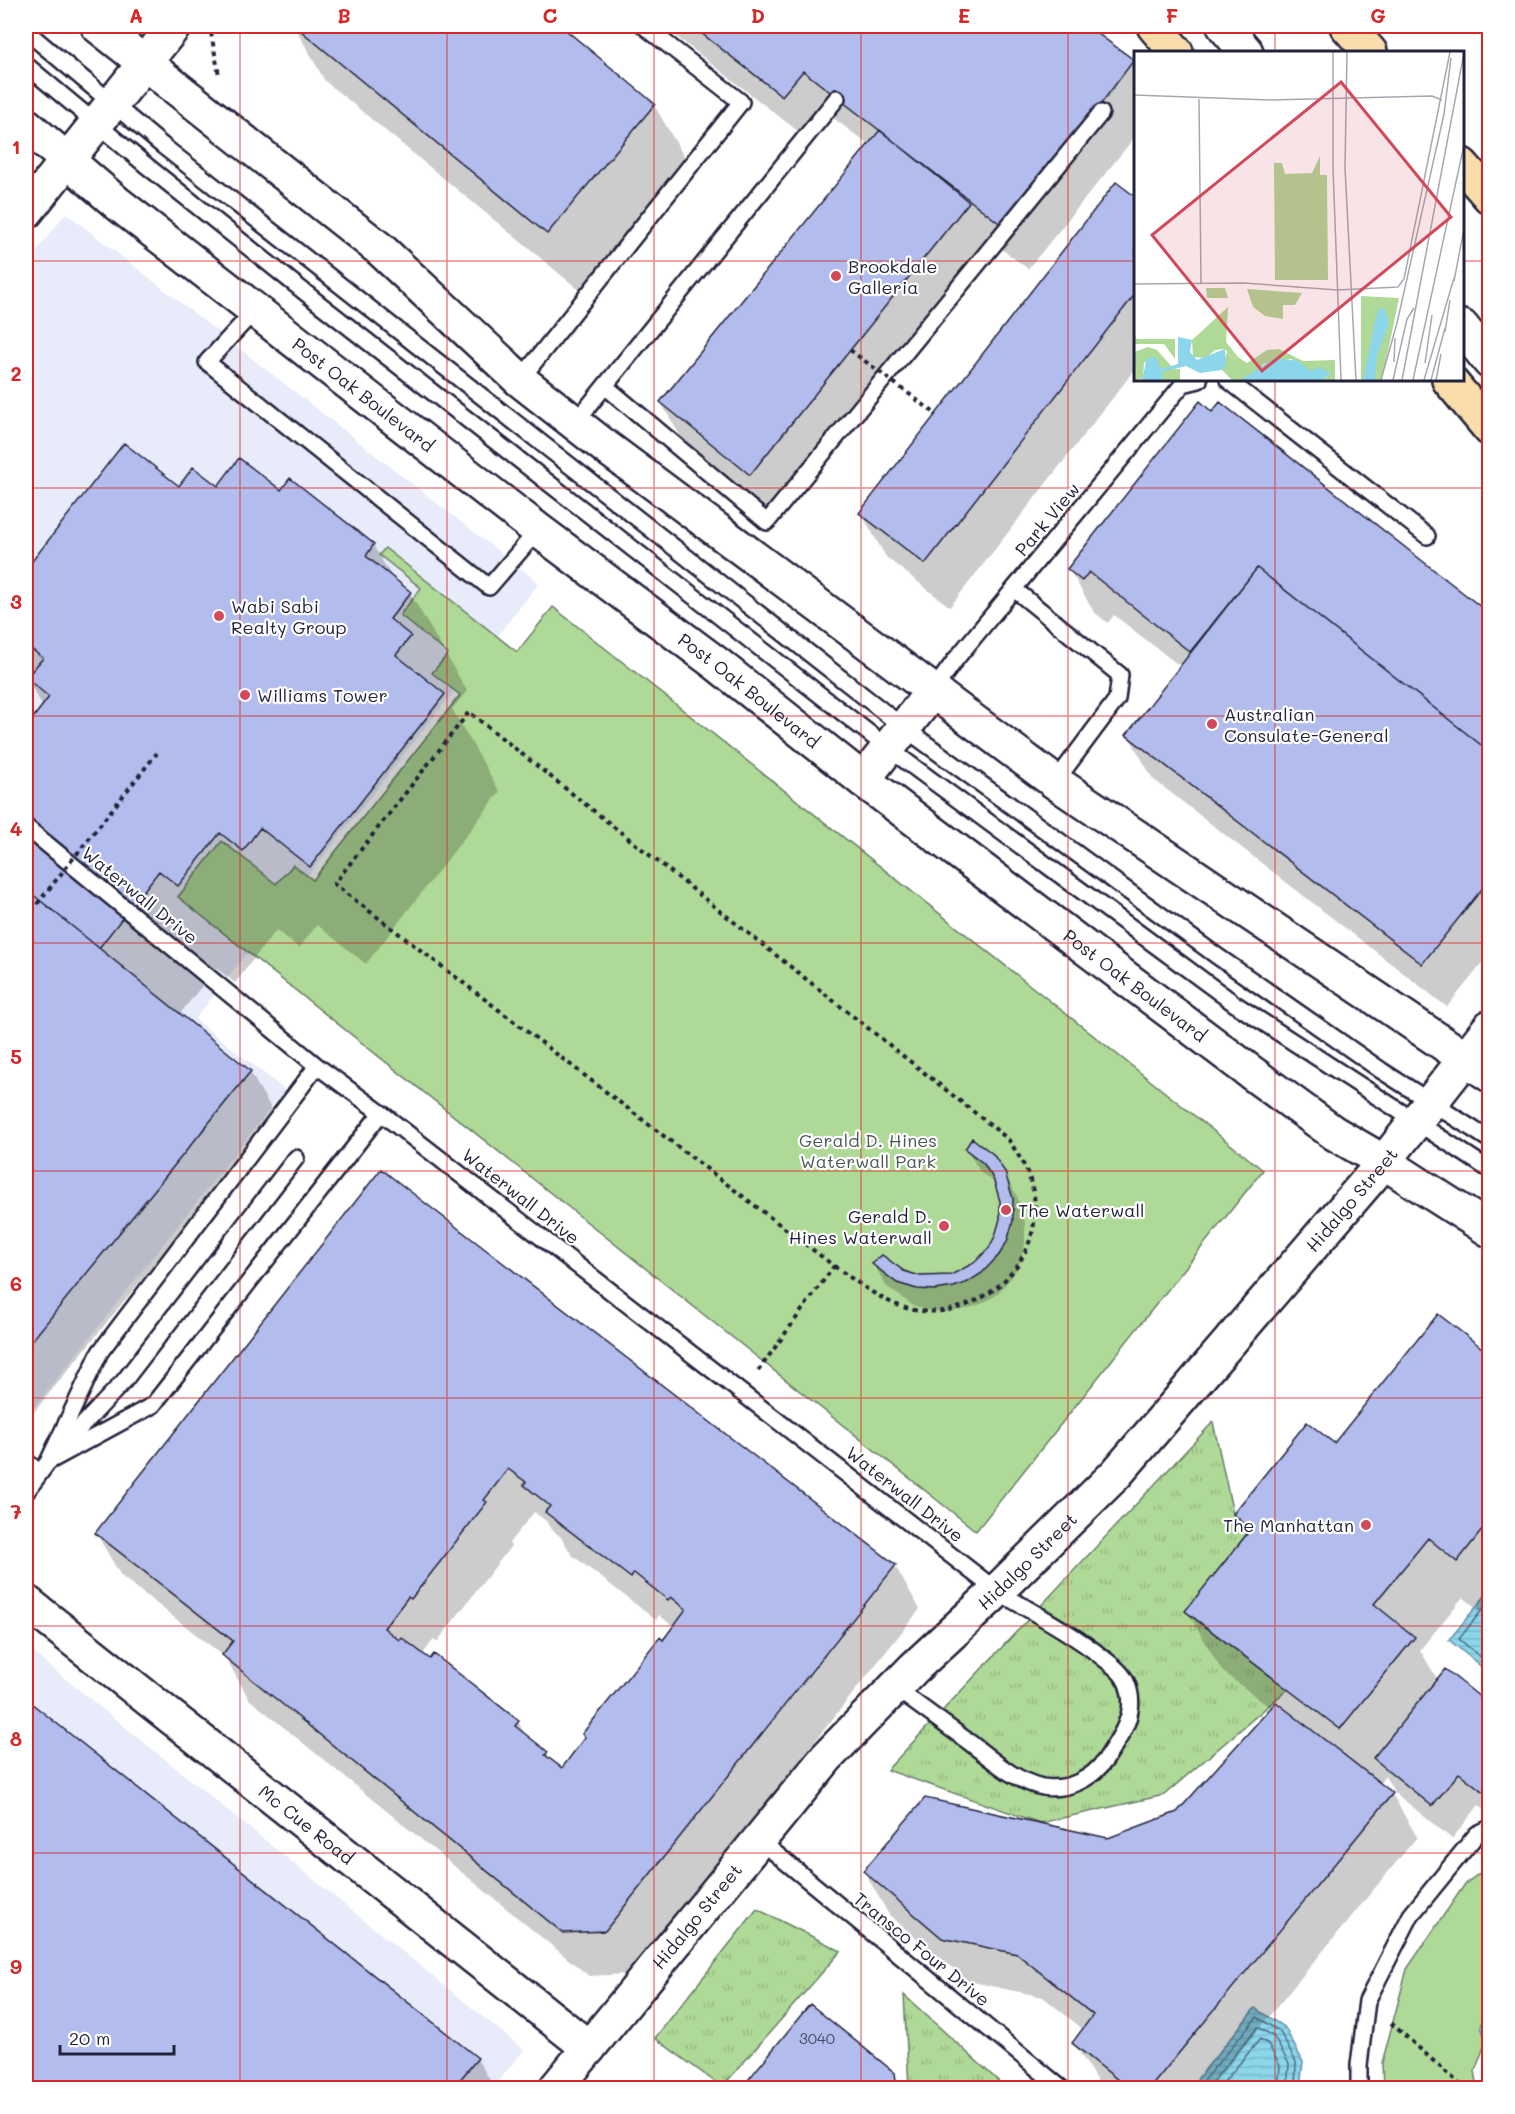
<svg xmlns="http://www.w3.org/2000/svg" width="1515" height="2114" viewBox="0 0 1515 2114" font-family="Mali,sans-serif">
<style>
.built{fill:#e8ebfa}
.grass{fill:url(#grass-tufts);stroke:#687e68;stroke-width:1.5}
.park{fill:#afd996;stroke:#687e68;stroke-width:1.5}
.water{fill:url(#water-rules);stroke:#618ea5;stroke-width:1.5}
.shadow{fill:#0003;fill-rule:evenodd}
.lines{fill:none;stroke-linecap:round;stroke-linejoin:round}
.shore{stroke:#4c6a81;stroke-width:1.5}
.building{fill:#b2bced;stroke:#22223b;stroke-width:1.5;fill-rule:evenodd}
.lane-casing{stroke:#22223b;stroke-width:20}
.secondary-casing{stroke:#22223b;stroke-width:38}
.highway-casing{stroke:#22223b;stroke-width:38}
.path{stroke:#22223b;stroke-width:4;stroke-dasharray:4.5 4.5;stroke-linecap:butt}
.lane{stroke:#fff;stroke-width:15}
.secondary{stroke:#fff;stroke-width:33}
.highway{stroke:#faddab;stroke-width:33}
.path-bridge{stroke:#22223b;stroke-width:4;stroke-dasharray:4.5 4.5;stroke-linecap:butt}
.grid{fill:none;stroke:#d62828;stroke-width:1.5;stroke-opacity:0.55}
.poi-dot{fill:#d1495b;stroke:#fff;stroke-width:2}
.labels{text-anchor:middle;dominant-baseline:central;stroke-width:4.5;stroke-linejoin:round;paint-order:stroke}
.number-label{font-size:15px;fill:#464868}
.poi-label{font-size:18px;fill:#22223b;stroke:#fff;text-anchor:start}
.street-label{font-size:18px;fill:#22223b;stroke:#fff}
.park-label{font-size:18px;fill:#4c5956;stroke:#fff}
.inset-road{fill:none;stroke:#a7a7b1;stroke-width:1.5}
.view{fill:#d1495b;fill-opacity:0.15;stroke:#d1495b;stroke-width:3}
.inset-edge{fill:none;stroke:#22223b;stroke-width:3}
.neatline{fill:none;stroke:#d62828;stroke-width:2}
.grid-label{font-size:20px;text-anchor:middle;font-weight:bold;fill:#d62828}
</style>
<defs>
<pattern id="grass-tufts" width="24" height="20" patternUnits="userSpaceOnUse" patternTransform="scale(1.5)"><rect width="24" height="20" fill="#afd996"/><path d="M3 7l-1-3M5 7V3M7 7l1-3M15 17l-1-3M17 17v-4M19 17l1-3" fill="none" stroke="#96ba82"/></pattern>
<pattern id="water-rules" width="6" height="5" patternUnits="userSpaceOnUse" patternTransform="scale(1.5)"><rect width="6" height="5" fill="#8bd6eb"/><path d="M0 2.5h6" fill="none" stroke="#78b7ca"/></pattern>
</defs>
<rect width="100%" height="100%" fill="#fff"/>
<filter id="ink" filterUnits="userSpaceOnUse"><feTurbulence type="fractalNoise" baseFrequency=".0167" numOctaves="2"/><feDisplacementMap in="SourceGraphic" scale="12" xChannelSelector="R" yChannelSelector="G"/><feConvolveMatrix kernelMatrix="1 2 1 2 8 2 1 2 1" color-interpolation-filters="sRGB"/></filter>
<g filter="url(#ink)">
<path class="built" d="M 66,213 L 539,583 L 195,1019 L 285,1090 L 26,1418 L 26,265 Z
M 26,1647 L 524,2050 L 493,2088 L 26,2088 Z"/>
<path class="grass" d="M 1213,1422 L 1233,1514 L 1251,1529 L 1186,1611 L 1288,1689 L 1164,1795 L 1040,1823 L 887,1770 Z
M 757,1909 L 841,1951 L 722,2087 L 655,2038 Z
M 904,1995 L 1006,2088 L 909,2088 Z"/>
<path class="park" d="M 385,548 L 517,652 L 553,607 L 1263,1170 L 976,1531 L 178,897 L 222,841 L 276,884 L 293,865 L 313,880 L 460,695 L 432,673 L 448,654 L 400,615 L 421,588 L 379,555 Z
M 1489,1866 L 1489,2033 L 1475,2071 L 1478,2088 L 1383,2088 L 1382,2063 L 1407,1969 L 1465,1884 Z"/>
<path class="water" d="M 1489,1591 L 1489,1673 L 1449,1640 Z
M 1489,1998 L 1489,2050 L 1481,2027 Z
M 1255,2008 L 1285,2028 L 1303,2062 L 1300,2088 L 1190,2088 Z"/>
<path class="shadow" d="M 294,26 L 558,26 L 654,105 L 689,165 L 583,293 L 325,81 Z
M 663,26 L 1084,26 L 1133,61 L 1136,64 L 1136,135 L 1122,153 L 1028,269 L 995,244 L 775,518 L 686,446 L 661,403 L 869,145 L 828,114 L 808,139 Z
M 1136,199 L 1136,368 L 950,607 L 886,557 L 861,513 Z
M 1200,404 L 1490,616 L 1490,954 L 1447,1007 L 1153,779 L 1128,735 L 1181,667 L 1114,615 L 1108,623 L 1094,612 L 1069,569 Z
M 124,445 L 179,488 L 218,488 L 281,492 L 373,545 L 393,579 L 410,593 L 467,691 L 452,709 L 500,792 L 366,964 L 317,925 L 299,948 L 276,930 L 235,983 L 216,968 L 179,1015 L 250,1072 L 275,1115 L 26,1422 L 26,729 L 43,707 L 26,677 L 26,571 Z
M 967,1149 L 1004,1173 L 1017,1196 L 1025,1223 L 1025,1244 L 1019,1265 L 1011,1278 L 995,1296 L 981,1304 L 967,1309 L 949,1312 L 931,1311 L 912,1305 L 886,1286 L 874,1264 L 920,1278 L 952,1276 L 975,1264 L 990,1249 L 996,1237 L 1001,1219 L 1002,1201 L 996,1184 L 980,1172 Z
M 382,1172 L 895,1566 L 920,1609 L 630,1974 L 589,1976 L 249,1699 L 225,1657 L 121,1576 L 96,1533 ZM 534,1512 L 546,1521 L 551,1529 L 561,1537 L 572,1555 L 656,1620 L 659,1615 L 674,1627 L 583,1734 L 586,1739 L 562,1770 L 552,1762 L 547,1753 L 527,1737 L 518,1722 L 422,1655 L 434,1639 L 437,1642 L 511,1546 L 509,1543 Z
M 1490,1356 L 1490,1619 L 1463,1597 L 1420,1650 L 1438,1680 L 1490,1707 L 1490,1814 L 1479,1805 L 1452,1839 L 1394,1792 L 1385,1776 L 1379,1784 L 1392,1794 L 1417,1837 L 1210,2088 L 1101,2088 L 1074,2043 L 1084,2030 L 1043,1997 L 968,1981 L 889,1915 L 864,1871 L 1108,1839 L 1178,1813 L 1272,1709 L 1222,1671 L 1187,1611 L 1247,1537 L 1235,1514 L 1334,1445 Z
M 26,1701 L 477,2059 L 495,2088 L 26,2088 Z
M 894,2074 L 902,2088 L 746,2088 L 745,2086 Z"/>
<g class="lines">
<path class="shore" d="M 1490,1600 L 1459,1639 L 1490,1665
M 1197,2088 L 1257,2017 L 1280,2032 L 1296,2062 L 1295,2088
M 1207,2088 L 1258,2027 L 1274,2037 L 1289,2064 L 1287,2088
M 1219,2088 L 1260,2039 L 1268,2044 L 1280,2066 L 1278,2088"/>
</g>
<path class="building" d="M 295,26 L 561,26 L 655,104 L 547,234 Z
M 692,26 L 1087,26 L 1134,60 L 1097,109 L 1003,226 L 803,71 L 782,96 Z
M 880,130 L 969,202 L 750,475 L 660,402 Z
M 1116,182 L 1136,197 L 1136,293 L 925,564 L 859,513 Z
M 1200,401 L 1212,412 L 1220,402 L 1490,614 L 1490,752 L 1257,568 L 1190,652 L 1089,572 L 1082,581 L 1067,569 Z
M 124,443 L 179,486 L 193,467 L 218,486 L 239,458 L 281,490 L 290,478 L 374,544 L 366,556 L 411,592 L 390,619 L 411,636 L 396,655 L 445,694 L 310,867 L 260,828 L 243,851 L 220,833 L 178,886 L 159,871 L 99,948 L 26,889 L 26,727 L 49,697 L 26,678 L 43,658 L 26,645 L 26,569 Z
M 1257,568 L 1490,752 L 1490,879 L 1422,964 L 1126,735 Z
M 26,889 L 251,1071 L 26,1348 Z
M 972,1138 L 993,1154 L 1005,1172 L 1013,1199 L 1013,1221 L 1007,1242 L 999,1255 L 982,1273 L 968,1282 L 954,1287 L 935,1290 L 917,1289 L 897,1283 L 872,1264 L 882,1255 L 904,1271 L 920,1276 L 951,1275 L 974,1263 L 989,1248 L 995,1236 L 1000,1219 L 1000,1201 L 993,1178 L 983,1163 L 965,1149 Z
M 381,1169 L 896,1565 L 605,1931 L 563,1933 L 222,1655 L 233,1641 L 95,1533 ZM 508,1469 L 526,1482 L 524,1485 L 550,1506 L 545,1512 L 631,1578 L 634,1573 L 668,1600 L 671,1597 L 686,1609 L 663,1640 L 660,1637 L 582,1734 L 585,1737 L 562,1768 L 545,1755 L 548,1752 L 515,1726 L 519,1721 L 434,1654 L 430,1659 L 401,1637 L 399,1640 L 384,1628 L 408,1597 L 411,1599 L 487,1502 L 484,1500 Z
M 1438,1314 L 1490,1354 L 1490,1520 L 1457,1562 L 1428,1538 L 1374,1604 L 1415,1637 L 1340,1729 L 1185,1611 L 1251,1529 L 1233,1514 L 1307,1422 L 1334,1443 Z
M 1445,1669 L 1490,1705 L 1490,1797 L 1459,1773 L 1432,1806 L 1373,1758 Z
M 26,1699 L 478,2058 L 453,2088 L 26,2088 Z
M 1276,1702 L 1393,1793 L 1150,2088 L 1128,2088 L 1072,2043 L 1093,2015 L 1017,1954 L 942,1938 L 863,1871 L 925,1798 L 1108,1838 L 1177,1812 Z
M 810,2004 L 895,2073 L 897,2088 L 744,2088 L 744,2085 Z"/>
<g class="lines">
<defs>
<path id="lane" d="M 26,31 L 163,146 L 903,727 L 1217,956 L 1382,1071 L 1490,1140
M 26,65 L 147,166 L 317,302 L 888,748 L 1235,1004 L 1490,1170
M 255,310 L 207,362 L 489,587 L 538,530
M 520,380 L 741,102 L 644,26
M 1228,380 L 1427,536
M 605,386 L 767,522 L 1101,113
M 575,423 L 837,98
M 1014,589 L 1120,675 L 1117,699 L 1055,782
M 932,692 L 956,659 L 1183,384 L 1199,380
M 26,827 L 317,1066 L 381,1113 L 997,1591 C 1032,1612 1069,1631 1102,1657 C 1108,1662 1117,1668 1122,1675 C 1129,1684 1132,1698 1130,1710 C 1128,1727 1115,1744 1106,1759 C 1092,1779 1068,1791 1043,1787 C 1016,1782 990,1758 969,1742 C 944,1724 920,1706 895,1688
M 26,1461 L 40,1473
M 48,1462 L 153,1405 L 381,1113
M 48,1462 L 100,1352 L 317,1066
M 26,1492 L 48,1462 L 124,1381 L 296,1158
M 758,1839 L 1061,2088
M 1359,2088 L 1359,2065 L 1367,2001 L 1411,1915 L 1477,1834 L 1490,1828"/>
<g id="secondary">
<path d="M 98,26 L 381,250 L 520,380 L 603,445 L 1055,782 L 1490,1075"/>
<path d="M 1224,26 L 1246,52"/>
<path id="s1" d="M 26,125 L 117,203 L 538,530 L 717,664 L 863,780 L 1249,1071 L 1334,1133 L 1384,1162 L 1490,1230"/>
<path d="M 26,212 L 174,26"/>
<path d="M 1462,327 L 1490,362"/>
<path d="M 863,780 L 932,692"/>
<path id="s2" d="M 26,1602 L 589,2048"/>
<path id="s3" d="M 556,2088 L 827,1757 L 914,1668 L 997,1591 L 1116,1474 L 1384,1162 L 1490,1027"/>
</g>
<path id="highway" d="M 1154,26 L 1176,52
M 1347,26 L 1370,52
M 1462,165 L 1490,197
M 1449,380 L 1490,429"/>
</defs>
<use href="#lane" class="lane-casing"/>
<use href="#secondary" class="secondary-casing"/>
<use href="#highway" class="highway-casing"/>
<path class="path" d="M 211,33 L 219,75
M 758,1371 L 834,1266 L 334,884 L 469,712 L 1008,1139 C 1020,1157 1031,1175 1034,1196 C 1044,1263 979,1322 914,1310 C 884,1304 859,1283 834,1266
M 1391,2023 L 1464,2088"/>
<use href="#lane" class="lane"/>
<use href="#secondary" class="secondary"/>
<use href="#highway" class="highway"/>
<path class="path-bridge" d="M 850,350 L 936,414
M 26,918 L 157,753"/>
</g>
</g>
<path class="grid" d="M 240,26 L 240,2088M 447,26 L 447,2088M 654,26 L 654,2088M 861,26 L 861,2088M 1068,26 L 1068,2088M 1275,26 L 1275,52M 26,261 L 1136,261M 1462,261 L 1490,261M 1275,380 L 1275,2088M 26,488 L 1490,488M 26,716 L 1490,716M 26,943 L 1490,943M 26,1171 L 1490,1171M 26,1398 L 1490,1398M 26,1626 L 1490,1626M 26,1853 L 1490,1853"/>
<g class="poi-dot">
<circle cx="836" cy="276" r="6"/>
<circle cx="219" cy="616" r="6"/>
<circle cx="245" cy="695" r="6"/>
<circle cx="1212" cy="724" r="6"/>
<circle cx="1006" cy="1210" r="6"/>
<circle cx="944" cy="1226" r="6"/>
<circle cx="1366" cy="1525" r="6"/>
</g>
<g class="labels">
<g class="number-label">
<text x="817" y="2038">3040</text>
</g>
<g class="poi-label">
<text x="848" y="266">Brookdale<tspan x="848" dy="21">Galleria</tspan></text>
<text x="231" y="606">Wabi Sabi<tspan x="231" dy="21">Realty Group</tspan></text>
<text x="257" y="695">Williams Tower</text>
<text x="1224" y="714">Australian<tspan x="1224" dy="21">Consulate-General</tspan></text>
<text x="1018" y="1210">The Waterwall</text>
<text x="932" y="1216" text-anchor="end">Gerald D.<tspan x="932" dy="21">Hines Waterwall</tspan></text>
<text x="1354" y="1525" text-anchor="end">The Manhattan</text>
</g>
<g class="street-label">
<text stroke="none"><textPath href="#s1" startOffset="432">Post Oak Boulevard</textPath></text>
<text transform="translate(1047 519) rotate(-50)">Park View</text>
<text stroke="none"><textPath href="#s1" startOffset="918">Post Oak Boulevard</textPath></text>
<text transform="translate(140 895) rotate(39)">Waterwall Drive</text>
<text stroke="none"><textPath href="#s1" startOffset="1404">Post Oak Boulevard</textPath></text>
<text transform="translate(521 1196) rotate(38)">Waterwall Drive</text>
<text stroke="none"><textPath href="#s3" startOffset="1194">Hidalgo Street</textPath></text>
<text transform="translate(905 1494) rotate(38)">Waterwall Drive</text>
<text stroke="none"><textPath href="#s3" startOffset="708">Hidalgo Street</textPath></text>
<text stroke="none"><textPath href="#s2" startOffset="358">Mc Cue Road</textPath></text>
<text stroke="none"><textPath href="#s3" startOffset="222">Hidalgo Street</textPath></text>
<text transform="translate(922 1949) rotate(39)">Transco Four Drive</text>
</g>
<g class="park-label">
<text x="868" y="1140">Gerald D. Hines<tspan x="868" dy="21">Waterwall Park</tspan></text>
</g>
</g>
<g transform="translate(1134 51)">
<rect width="330" height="330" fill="#fff"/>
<path d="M 72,237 L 91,237 L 94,247 L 73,247 ZM 113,238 L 168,242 L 161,254 L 149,254 L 149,268 L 131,265 L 119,256 ZM 227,245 L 265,247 L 248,329 L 227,329 ZM 94,256 L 92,291 L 104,306 L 99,308 L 91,298 L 81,299 L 72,307 L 59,306 L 58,289 ZM 0,284 L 3,288 L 41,288 L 41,308 L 30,293 L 0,293 ZM 14,296 L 23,299 L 40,318 L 46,318 L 46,329 L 29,329 L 27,321 L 35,316 L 27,318 L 10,311 L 9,328 L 0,329 L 0,301 Z" fill="#afd996"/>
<path d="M 186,105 L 186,124 L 193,124 L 194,229 L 141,229 L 140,112 L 148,112 L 151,123 L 178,122 ZM 145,298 L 169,310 L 201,309 L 201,329 L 189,329 L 197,322 L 177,320 L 157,308 L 129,313 L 126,319 L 135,317 L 141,322 L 107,329 L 98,329 L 88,319 L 93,301 L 99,308 L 104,306 L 113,312 L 133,299 Z" fill="#afd996"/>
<path d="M 250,257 L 255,272 L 243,304 L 241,329 L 229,329 L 242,266 L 245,258 ZM 44,286 L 58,289 L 56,301 L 63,309 L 91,298 L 92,314 L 88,319 L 66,322 L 52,315 L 28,321 L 29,329 L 8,329 L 13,307 L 22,306 L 27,318 L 44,313 ZM 141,307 L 164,310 L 177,320 L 185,316 L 197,322 L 189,329 L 107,329 Z" fill="#8bd6eb"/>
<path class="inset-road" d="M 199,1 L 199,117 L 207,329M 213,1 L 211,117 L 222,329M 0,44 L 135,49 L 298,45 L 308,49M 65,48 L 67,232M 320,230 L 330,178M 0,233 L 110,232 L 203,239M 264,236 L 270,228 L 316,1M 203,239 L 264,236M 263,272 L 310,63 L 317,7M 311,281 L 316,249M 260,311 L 261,287M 291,312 L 298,264M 247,329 L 263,272M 259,329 L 273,268 L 280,257M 268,329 L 330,2M 279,329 L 330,94M 290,329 L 320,227M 297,329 L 311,277M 302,329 L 307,303"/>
<path class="view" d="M 207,31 L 317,166 L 128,320 L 18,184 Z"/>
<rect width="330" height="330" class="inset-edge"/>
</g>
<rect width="1515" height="2114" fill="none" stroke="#fff" stroke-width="66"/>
<path d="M60 2045v9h114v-9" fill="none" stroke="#22223b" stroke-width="3"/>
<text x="69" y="2045" font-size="18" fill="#22223b" stroke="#ffffff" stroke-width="4.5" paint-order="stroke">20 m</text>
<rect x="33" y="33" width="1449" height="2048" class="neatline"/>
<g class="grid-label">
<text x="136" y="23">A</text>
<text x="344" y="23">B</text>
<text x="550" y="23">C</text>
<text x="758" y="23">D</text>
<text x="964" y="23">E</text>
<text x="1172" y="23">F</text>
<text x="1378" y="23">G</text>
<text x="16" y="154">1</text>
<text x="16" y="381">2</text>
<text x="16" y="609">3</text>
<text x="16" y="836">4</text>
<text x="16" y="1064">5</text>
<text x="16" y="1291">6</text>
<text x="16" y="1519">7</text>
<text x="16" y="1746">8</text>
<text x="16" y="1974">9</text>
</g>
</svg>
